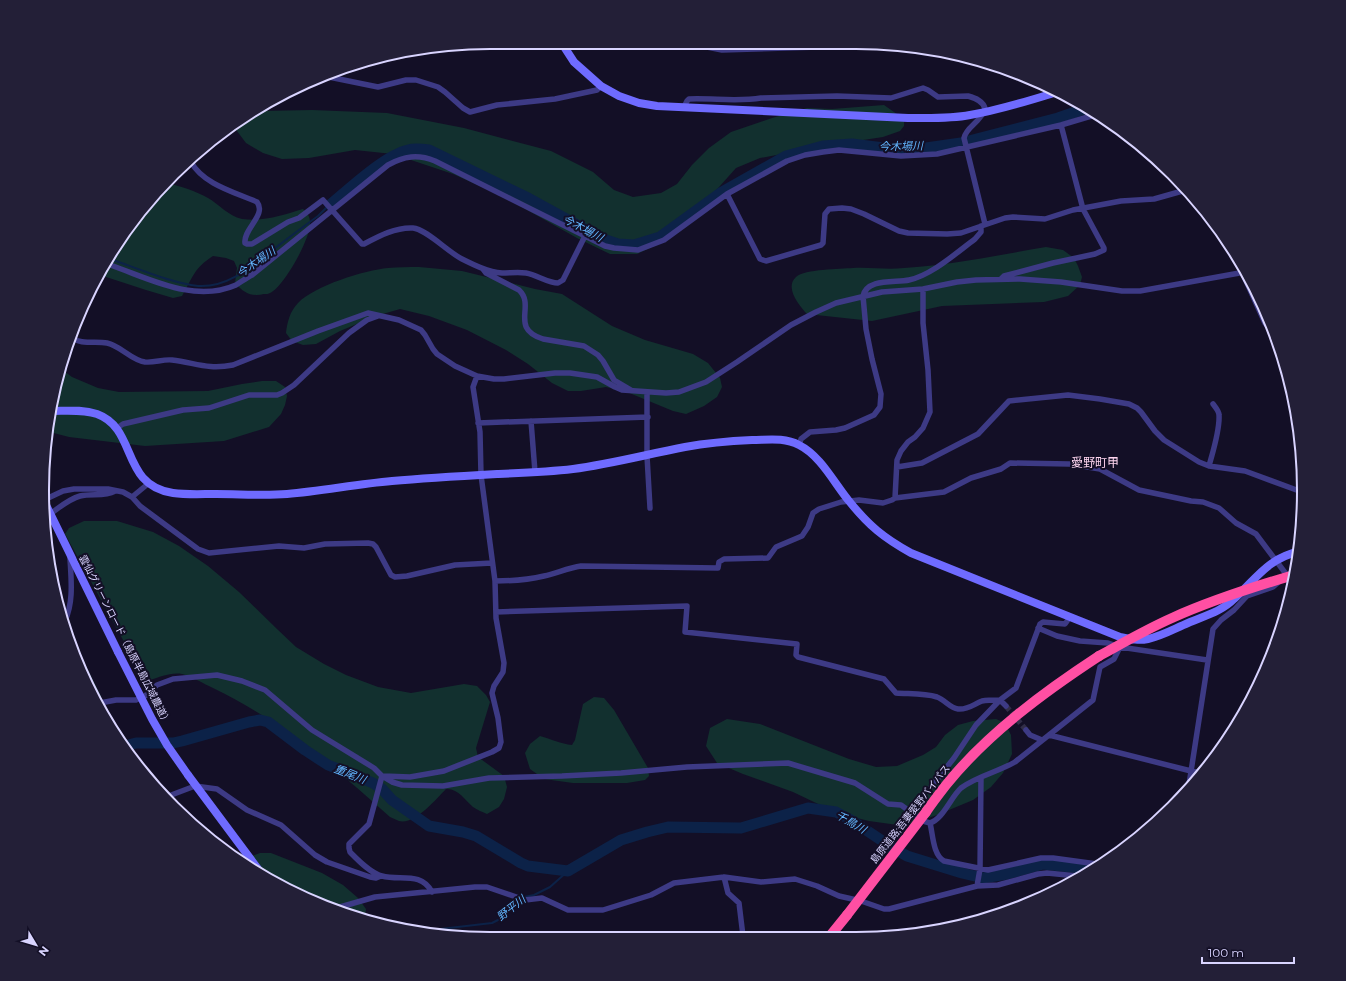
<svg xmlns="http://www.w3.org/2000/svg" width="1346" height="981" viewBox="0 0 1346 981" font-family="Montserrat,'Noto Sans JP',sans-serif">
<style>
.green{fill:#12302f}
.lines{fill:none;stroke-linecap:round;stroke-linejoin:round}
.stream{stroke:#0c2248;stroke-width:2}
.river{stroke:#0c2248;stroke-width:11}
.street-tunnel{stroke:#312d47;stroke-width:5.5;stroke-dasharray:5.5 3;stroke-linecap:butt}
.street{stroke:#3d3a85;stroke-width:5.5}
.secondary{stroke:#6f6bff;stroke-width:8}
.highway{stroke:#ff4fa3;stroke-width:10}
.secondary-bridge{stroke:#6f6bff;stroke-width:8}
.highway-bridge{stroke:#ff4fa3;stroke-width:10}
.labels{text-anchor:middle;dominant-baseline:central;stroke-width:4;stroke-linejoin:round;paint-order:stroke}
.street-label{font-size:10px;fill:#d9d4ff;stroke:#130f26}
.water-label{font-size:11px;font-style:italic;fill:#62b6ff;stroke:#130f26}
.quarter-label{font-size:12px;fill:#ffd6f0;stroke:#130f26}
.rim{fill:none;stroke:#d9d4ff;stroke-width:2}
</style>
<rect width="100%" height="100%" fill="#130f26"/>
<path class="green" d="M 884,105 L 904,119 L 904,126 L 900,131 L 883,137 L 824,146 L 760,158 L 736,168 L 679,232 L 663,242 L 637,254 L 610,254 L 577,238 L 504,197 L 453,174 L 393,154 L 355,150 L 309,158 L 282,159 L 263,153 L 246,143 L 237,131 L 236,125 L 242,117 L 247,114 L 263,111 L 312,110 L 387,113 L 464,128 L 551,151 L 593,172 L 614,190 L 633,197 L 661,193 L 677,184 L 692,165 L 709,148 L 731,132 L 772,118 L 807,108 L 832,109 Z
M 167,183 C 180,186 196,191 208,198 C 219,204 228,216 242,219 C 263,222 283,215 303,209 C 307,213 310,216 310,222 C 312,236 284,287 270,293 C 269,294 266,294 264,294 C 251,297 244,293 235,283 L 237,268 L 234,261 L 226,258 L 213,256 C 194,268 193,277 182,296 L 173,298 L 146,290 L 100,275 L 153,195 Z
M 1046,247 L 1063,250 L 1074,258 L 1078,266 L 1082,277 L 1080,285 L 1068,296 L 1044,302 L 942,306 L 872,321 L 807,314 C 800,306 784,288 796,277 C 805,269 840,269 853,268 C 870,267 887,270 904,268 C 952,265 999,255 1046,247 Z
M 419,267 L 462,271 L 535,289 L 562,294 L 612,326 L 645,340 L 693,354 L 708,363 L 720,378 L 722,387 L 717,397 L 704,406 L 686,414 L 673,411 L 627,392 L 606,387 L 581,391 L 568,391 L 552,383 L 528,364 L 506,350 L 467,330 L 429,316 L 400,309 L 376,316 L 340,331 L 316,344 L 303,345 L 292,341 L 286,333 C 287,323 290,311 298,303 C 314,286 365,270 388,268 C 398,267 409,267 419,267 Z
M 60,368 L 72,377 L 98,388 L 119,392 L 208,391 L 242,384 L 262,381 L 276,381 L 285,387 L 287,396 L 285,405 L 281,414 L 269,427 L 224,441 L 145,446 L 69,437 L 46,431 Z
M 84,521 L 117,521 L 153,532 L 179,546 L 208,566 L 239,592 L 277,629 L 296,647 L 324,664 L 346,675 L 378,687 L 411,693 L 464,684 L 477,686 L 486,695 L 490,702 L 476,748 L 478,757 L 504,776 L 507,787 L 504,799 L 499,807 L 487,814 C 483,812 477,810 473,807 C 465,800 458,788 446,789 C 436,799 415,825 399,821 C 396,820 393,818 390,817 C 335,768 280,720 213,688 C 204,684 191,676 182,674 C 171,672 160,677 150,680 L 140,671 L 65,534 L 69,528 Z
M 67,628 L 101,696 L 104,707 L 103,708 L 76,662 Z
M 594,697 L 604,698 L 614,710 L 648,768 L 649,776 L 645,780 L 627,783 L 573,783 L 544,779 L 530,769 L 525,753 L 530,744 L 540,736 C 551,739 561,744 572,745 L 575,740 L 583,704 Z
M 727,719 L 760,724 L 849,759 L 876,767 L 897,766 L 923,755 L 936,747 L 945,735 L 958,725 L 973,721 L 996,719 L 1005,723 L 1011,735 L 1012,754 L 1003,773 L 991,787 L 973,800 L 937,815 L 905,826 L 869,821 L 837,813 L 793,792 L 743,774 L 717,763 L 706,746 L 710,728 Z
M 260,853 L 271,853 L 322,873 L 343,885 L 358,898 L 366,909 L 365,918 L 347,915 L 266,879 L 252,856 Z"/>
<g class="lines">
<path class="stream" d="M 110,259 C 137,268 171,283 198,286 C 228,288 252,266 274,249 C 288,238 303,227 318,216 L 327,207
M 423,931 L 492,923 L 500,919 L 524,897 L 534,895 L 550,887 L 568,871"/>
<path class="river" d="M 330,205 C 349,189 385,155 408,150 C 415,148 422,149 429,150 L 528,198 L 603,239 L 618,244 L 634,245 L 660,237 L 722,192 L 786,156 L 823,146 L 852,144 L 892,149 L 926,148 L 961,143 L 1058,118 L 1087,108
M 125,746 L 136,743 L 173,743 L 182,741 L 249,722 L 260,720 L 268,722 L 305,750 L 328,765 L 373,783 L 382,789 L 392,800 L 429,826 L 463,832 L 476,836 L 521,863 L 528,866 L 568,871 L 621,840 L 647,832 L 668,827 L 741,828 L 808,808 L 836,812 L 851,820 L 890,846 L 907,856 L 962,873 L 983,878 L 1007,874 L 1043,864 L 1089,869"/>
<path class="street-tunnel" d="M 1006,706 L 1026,730"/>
<path class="street" d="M 697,42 L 707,47 L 722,50 L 819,47 L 851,42
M 324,76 L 378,87 L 406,80 L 416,80 L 438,87 L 445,92 L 463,108 L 470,112 L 497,105 L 555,99 L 597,90 L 601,86
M 684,107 L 687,101 L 689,99 C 713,98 738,102 761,98 L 837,96 L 891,98 L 923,88 L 928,90 L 938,97 L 968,96 C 975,98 984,101 985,109 C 981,122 966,127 964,138 L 985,224
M 191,162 C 203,184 234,192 257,202 C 267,215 243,229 245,243 L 247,244 L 252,244 L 288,222 L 299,218 L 323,200 L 362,244 L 364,244 C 379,236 396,227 413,228 C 426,229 448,252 462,259 C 474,265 488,272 502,273 C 510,273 518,272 526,273 C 537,275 548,283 558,283 L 563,280 L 585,236
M 727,194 L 760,259 L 766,261 L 821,245 L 823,243 L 825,214 L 829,209 L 842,208 L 851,209 L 864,214 L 899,231 L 908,233 L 947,234 L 961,233 L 1005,218 L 1013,217 L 1045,219 L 1073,210 L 1121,201 L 1154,199 L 1186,190
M 107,264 C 147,277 193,304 236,285 C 241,282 246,278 252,275 L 388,165 C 404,156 418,154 435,161 L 605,246 L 614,248 L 638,250 L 664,240 L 727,194 L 787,161 L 805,155 L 823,152 L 839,150 L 901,156 L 937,154 L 1061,125 L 1098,114
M 483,269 L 486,273 L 519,290 C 536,306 509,328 543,339 L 584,346 L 598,355 L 603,361 L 614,380 L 631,390
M 1242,272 L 1265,323 L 1273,333
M 1001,279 L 1004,276 L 1053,263 L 1095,254 L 1104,250 L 1104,248 L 1083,209 L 1061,125
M 71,337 C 80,345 96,341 107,343 C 121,346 131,360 145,362 C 154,363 163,359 172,360 C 196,363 208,370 233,365 L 318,331 L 368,313 L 399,320 L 421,330 L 425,335 L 433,349 L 437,354 L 455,366 L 477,376 L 494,379 L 504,379 L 555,373 L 570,373 L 597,377 L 615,387 L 622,390 L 666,393 L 679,392 L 706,382 L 737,362 L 791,325 L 816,312 L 836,303 L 882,292 L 923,289 L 957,282 L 976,280 L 1020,279 L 1061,282 L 1122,291 L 1140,291 L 1245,272
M 647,392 L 647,456 L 650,508
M 531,421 L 535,472
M 478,423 L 648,417
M 117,428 L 123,424 L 183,410 L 209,408 L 249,395 L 277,395 L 282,393 L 294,385 L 349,333 L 367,320 L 378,316
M 799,445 L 801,439 L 810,432 L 836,430 L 845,428 L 874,415 L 880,407 L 881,394 L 872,359 L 866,329 L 863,296 C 867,278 895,283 909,280 C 932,275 956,253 975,239 L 981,232 L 981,226
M 1209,466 C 1213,451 1220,430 1219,415 C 1219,411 1216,408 1213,404
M 897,467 L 922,463 L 978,434 L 1009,401 L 1068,395 L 1100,399 L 1129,404 L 1137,408 L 1141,412 L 1155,431 L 1164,440 L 1199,462 L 1209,466 L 1245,471 L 1302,492
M 132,497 L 149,483
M 895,498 L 897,460 L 901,451 L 908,442 L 915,437 L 923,428 L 930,412 L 928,370 L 923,323 L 923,289
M 46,499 L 63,491 L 74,489 L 108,489 L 123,492 L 132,497 L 140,506 L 198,549 L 209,553 L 279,546 L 304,548 L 325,544 L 368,543 L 373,544 L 376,547 L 391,575 L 395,577 L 407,576 L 455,565 L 492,563
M 50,514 C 60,507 69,499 80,496 C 92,493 104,497 115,491
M 495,581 C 512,581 527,580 544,576 C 557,573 568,568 581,566 L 718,568 L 719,562 L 724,559 L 768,558 L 776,547 L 802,536 L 808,527 L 813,513 L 819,509 L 841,502 L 859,500 L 883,503 L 892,500 L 895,498 L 944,492 L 971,478 L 1001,469 L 1010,463 L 1069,464 L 1100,469 L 1139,490 L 1191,501 L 1203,502 L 1219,508 L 1236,523 L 1256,534 L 1292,582
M 496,612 L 687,606 L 685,632 L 797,644 L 796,655 L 798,657 L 884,679 L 896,693 C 910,694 924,693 937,697 C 945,700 950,708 958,709 C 968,710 974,704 982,701 C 987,700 995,700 1000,700 L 1006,706
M 65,621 C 74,601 71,579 70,558
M 1038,628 L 1057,636 L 1080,641 L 1108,643 L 1120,647 L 1207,660
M 100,703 L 116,700 L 136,700 L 145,696 L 157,685 L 173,679 L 217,675 L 242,681 L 265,690 L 312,730 L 374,768 L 382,776 L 392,782 L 402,785 L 443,786 L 489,778 L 562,776 L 621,773 L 687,767 L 788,763 L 855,783 L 888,804 L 901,805 L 923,821 L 930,823 C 943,819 951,797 961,788 C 977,776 998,772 1015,762 L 1093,700 L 1100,667 L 1114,659 L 1120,647
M 1026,730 L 1030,735 L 1042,740
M 1049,735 L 1191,771 L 1202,773
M 382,776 L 369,824 L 349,844 L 349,848 L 350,852 C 358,860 370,873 382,876 C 400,881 421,871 432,892
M 383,776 L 410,777 L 444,771 L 492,752 L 499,748 L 501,742 L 498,718 L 492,693 L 494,686 L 503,672 L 504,663 L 496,618 L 495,581 L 481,475 L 480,432 L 473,387 L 477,376
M 931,787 L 954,758 L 976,725 L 1000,700 L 1016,688 L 1040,624 L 1043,622 L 1065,624 L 1070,617
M 1188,791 L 1213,629 L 1221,620 L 1234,610 L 1247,596 L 1273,587 L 1280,581
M 166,797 L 195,786 L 217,789 L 247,810 L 281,825 L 315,855 L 327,862 L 370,877 L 376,878 L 381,876
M 930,823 C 933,835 933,855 944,861 L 988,870 L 1041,858 L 1053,858 L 1097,864
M 724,877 L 728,893 L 739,903 L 743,936
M 977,886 L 980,869 L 981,778
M 333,909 L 375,897 L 475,887 L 487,887 L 525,900 L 542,898 L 568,910 L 603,910 L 651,895 L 674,883 L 724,877 L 761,882 L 795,879 L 817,886 L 839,896 L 861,901 L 884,909 L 889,909 L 977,886 L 998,885 L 1038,874 L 1047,873 L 1077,876"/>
<path class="secondary" d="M 561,42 L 574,62 L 601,86 L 619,96 L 639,103 L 657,106 L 908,118 C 928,118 950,119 970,115 C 1000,110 1028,101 1057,92
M 50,411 C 66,411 82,409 97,414 C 138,429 120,485 173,493 C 187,495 202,494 216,494 C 240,494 263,496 287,494 C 322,491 357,484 392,481 C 427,478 462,476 497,474 C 522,473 548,472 573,469 C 611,464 648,454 685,447 C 707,443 730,441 752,440 C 767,440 784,437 799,445 C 821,456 834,483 849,501 C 869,526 884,538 911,553 L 1120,637 C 1130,639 1138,641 1148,639 C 1162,636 1174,629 1188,623 C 1204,616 1221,612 1234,599 C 1257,578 1267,559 1300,551
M 46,505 L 118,652
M 188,775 L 264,877"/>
<path class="highway" d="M 926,812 C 932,803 939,794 946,785 C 987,734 1044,692 1099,656
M 830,936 L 847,915"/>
<path class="secondary-bridge" d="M 118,652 L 152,719 L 167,745 L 188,775"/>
<path class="highway-bridge" d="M 1099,656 C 1123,643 1147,629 1172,618 C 1212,600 1253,587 1294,575
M 847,915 L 926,812"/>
</g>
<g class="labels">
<g class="street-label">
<text transform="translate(125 640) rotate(63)">雲仙グリーンロード（島原半島広域農道）</text>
<text transform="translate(910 814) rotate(-52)">島原道路;吾妻愛野バイパス</text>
</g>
<g class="water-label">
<text transform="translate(901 146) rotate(-1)">今木場川</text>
<text transform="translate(583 228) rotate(28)">今木場川</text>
<text transform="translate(256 262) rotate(-35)">今木場川</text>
<text transform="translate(350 774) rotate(21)">重尾川</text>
<text transform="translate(851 822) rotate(30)">千鳥川</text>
<text transform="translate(511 908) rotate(-38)">野平川</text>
</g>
<g class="quarter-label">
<text x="1095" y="462">愛野町甲</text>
</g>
</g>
<path d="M0 0H1346V981H0ZM490 49H856A441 441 0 0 1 1297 490V491A441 441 0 0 1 856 932H490A441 441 0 0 1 49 491V490A441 441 0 0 1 490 49Z" fill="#231f37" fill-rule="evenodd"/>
<path class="rim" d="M490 49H856A441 441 0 0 1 1297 490V491A441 441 0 0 1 856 932H490A441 441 0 0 1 49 491V490A441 441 0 0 1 490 49Z"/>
<g transform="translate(36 945) rotate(128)" stroke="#130f26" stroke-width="3" paint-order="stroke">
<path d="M0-3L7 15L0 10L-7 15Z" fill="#d9d4ff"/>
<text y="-6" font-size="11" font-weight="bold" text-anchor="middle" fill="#d9d4ff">N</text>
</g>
<path d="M1202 957v6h92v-6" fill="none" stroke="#d9d4ff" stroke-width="2"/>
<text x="1208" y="957" font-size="12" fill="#d9d4ff" stroke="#130f26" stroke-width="3" paint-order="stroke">100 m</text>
</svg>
